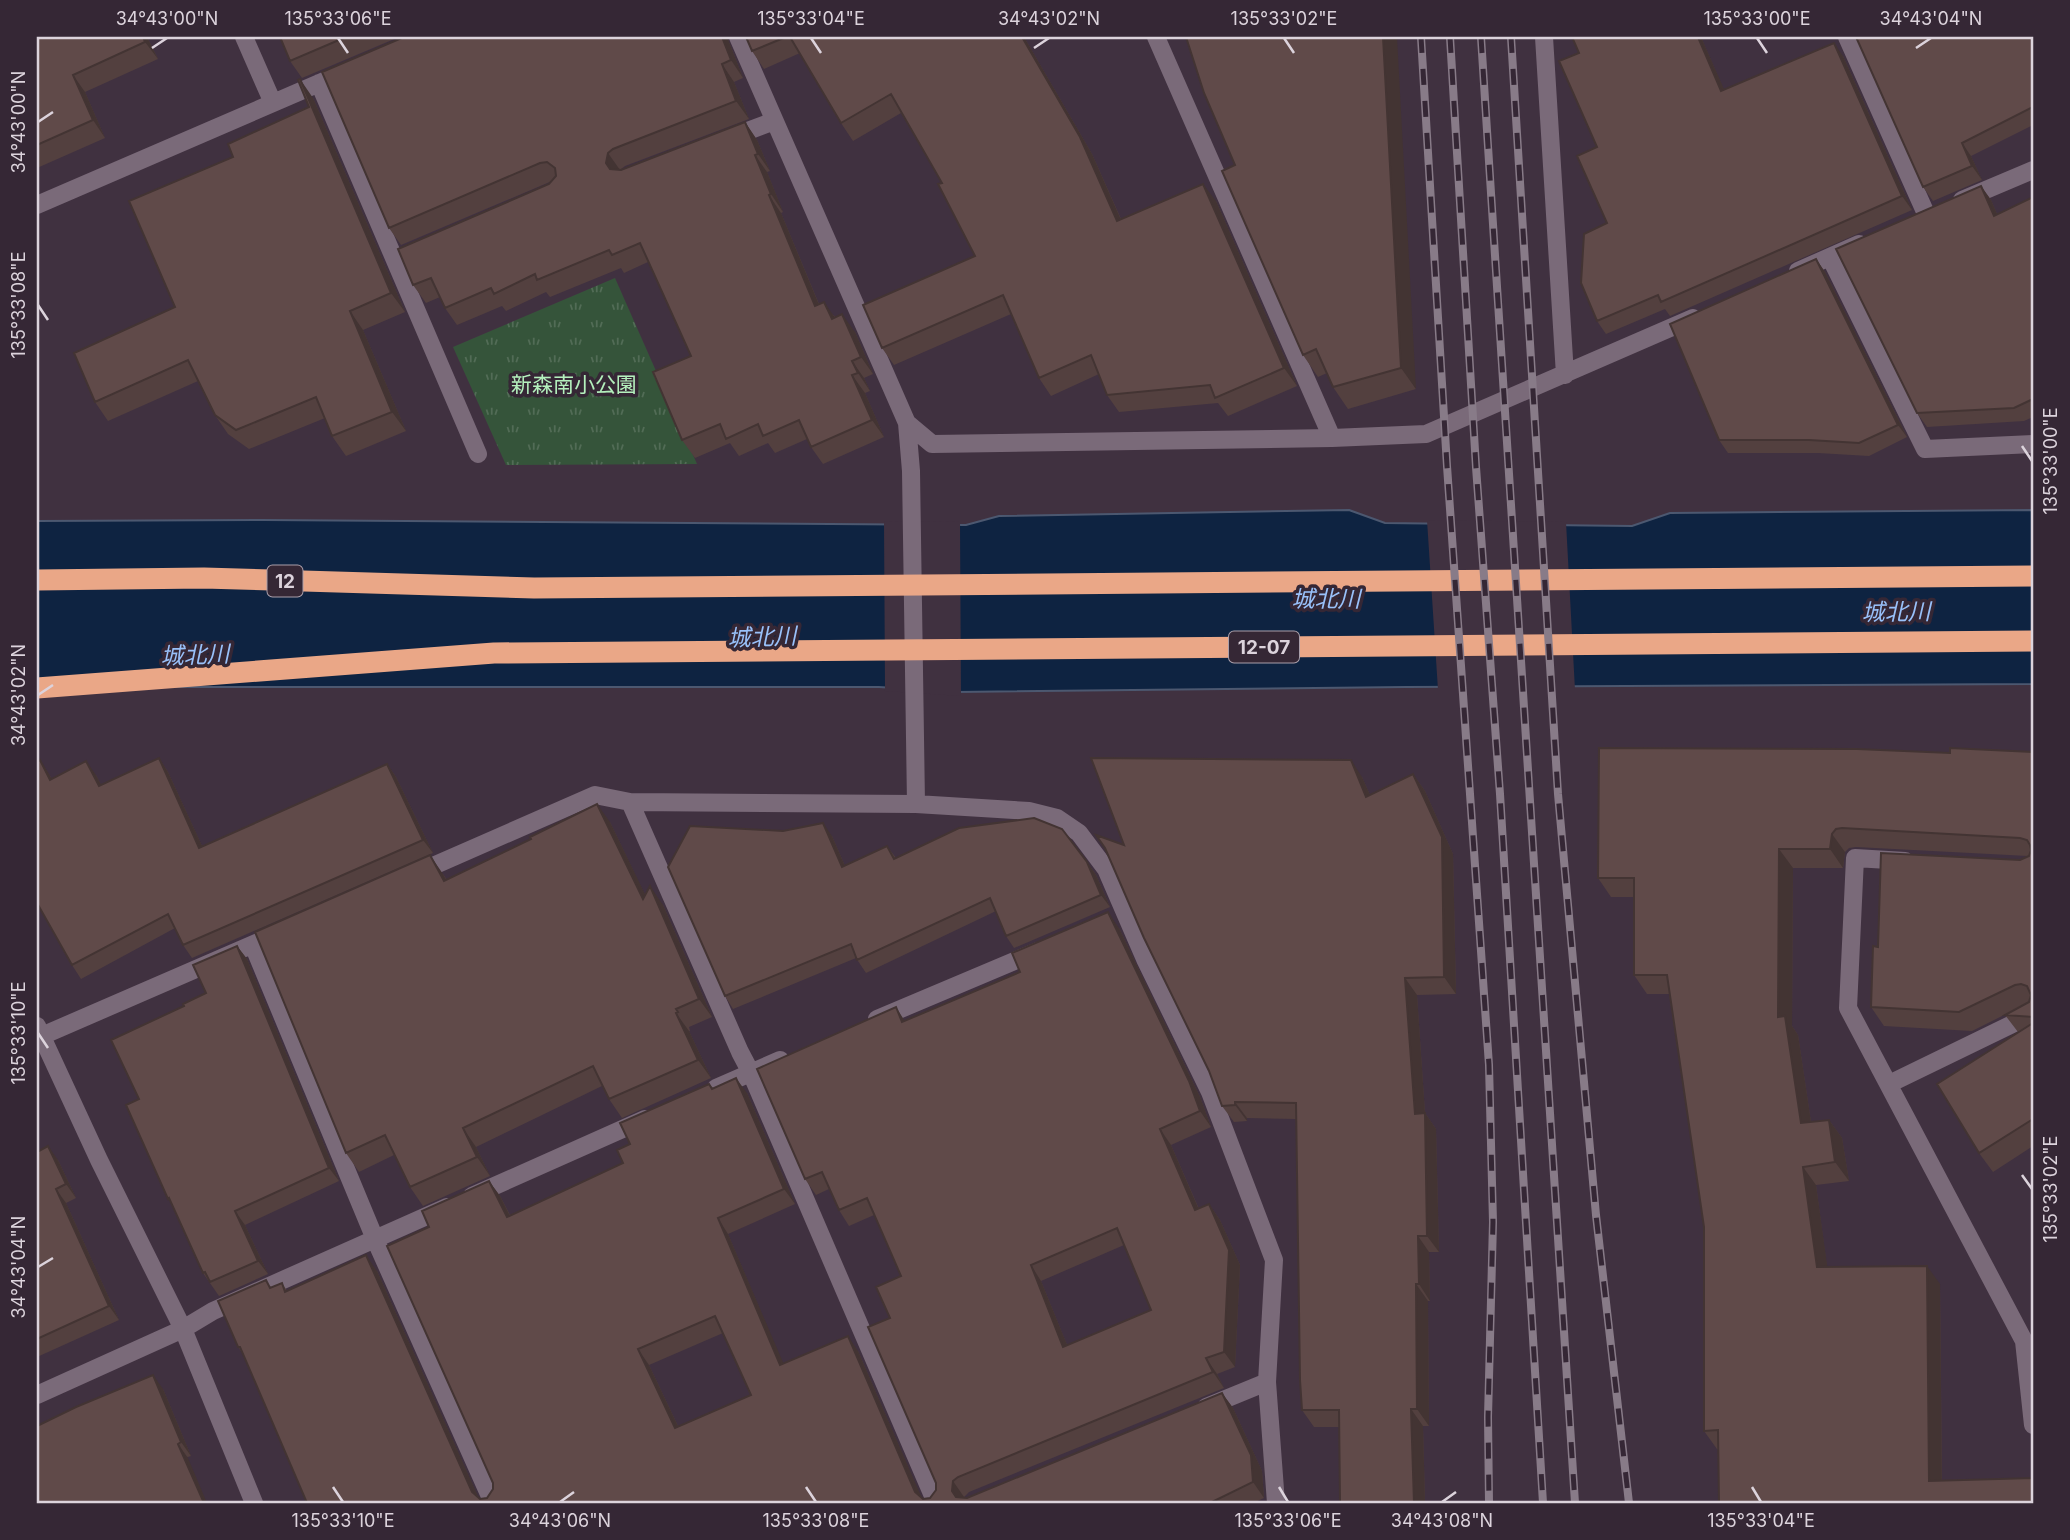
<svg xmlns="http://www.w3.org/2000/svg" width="2070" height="1540" viewBox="0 0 2070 1540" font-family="Inter,'Noto Sans JP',sans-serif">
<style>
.grass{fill:url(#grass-tufts)}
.water{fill:#0e2341;stroke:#4c5870;stroke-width:2}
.pier{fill:#403140}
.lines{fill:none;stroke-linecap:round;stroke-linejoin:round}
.minor{stroke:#7a6a79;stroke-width:18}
.highway{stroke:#eaa787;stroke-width:21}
.rail-casing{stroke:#887b88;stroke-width:8}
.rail{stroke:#352735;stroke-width:5;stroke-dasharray:16;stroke-linecap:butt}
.wall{fill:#53403f;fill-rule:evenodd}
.shaded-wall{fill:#433433}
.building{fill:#604a49;stroke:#433433;stroke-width:2;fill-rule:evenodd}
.ticks{fill:none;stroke:#dcd3dc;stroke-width:2.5}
.labels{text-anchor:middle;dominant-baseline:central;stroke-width:7;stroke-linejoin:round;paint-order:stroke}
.shield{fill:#352735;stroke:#aa9faa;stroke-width:2}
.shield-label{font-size:19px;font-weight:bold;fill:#dcd3dc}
.park-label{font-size:21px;fill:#b4f0bd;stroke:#352735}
.water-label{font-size:23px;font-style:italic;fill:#99c1fa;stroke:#352735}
.neatline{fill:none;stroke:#dcd3dc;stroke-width:2.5}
.ticks-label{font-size:18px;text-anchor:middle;fill:#dcd3dc}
</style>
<defs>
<pattern id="grass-tufts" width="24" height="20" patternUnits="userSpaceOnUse" patternTransform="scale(1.75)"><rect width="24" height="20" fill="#35543a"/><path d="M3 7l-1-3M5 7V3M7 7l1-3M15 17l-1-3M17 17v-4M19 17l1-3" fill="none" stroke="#526c56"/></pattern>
</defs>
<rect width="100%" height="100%" fill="#403140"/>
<path class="grass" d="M 615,278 L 697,464 L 506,465 L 453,347 Z"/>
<path class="water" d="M 1349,510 L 1385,523 L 1632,526 L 1670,513 L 2033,510 L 2033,684 L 1405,687 L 956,692 L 879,687 L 37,687 L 37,521 L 264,520 L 966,525 L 999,516 Z"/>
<path class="pier" d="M 1427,520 L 1566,522 L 1575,690 L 1438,690 Z
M 884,521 L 960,522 L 961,696 L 885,691 Z"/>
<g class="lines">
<path class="minor" d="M 244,37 L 273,103
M 738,37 L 907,423 L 911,471 L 916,804
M 1156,37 L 1332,438
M 1544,37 L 1565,375
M 1847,37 L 1927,216
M 319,83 L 478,454
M 729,138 L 774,121
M 1962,200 L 2033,170
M 37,205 L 345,72
M 1830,257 L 1925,449 L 2033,444
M 1798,271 L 1859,244
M 907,423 L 932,444 L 1332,438 L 1426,434 L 1693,318
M 630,802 L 740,1052 L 751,1073 L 936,1503
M 1905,861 L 1855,858 L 1848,1008 L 2024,1341 L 2033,1425
M 417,873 L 595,795 L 630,802 L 916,804 L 1029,811 L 1057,818 L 1079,833 L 1106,869 L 1145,959 L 1210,1092 L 1274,1260 L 1267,1382 L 1276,1503
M 253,945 L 375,1239 L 493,1503
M 877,1019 L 1038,951
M 37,1026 L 99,1160 L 183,1329 L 254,1503
M 37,1038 L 279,933
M 1889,1084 L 2033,1014
M 716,1088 L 780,1060
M 472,1196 L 645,1119
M 37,1395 L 183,1329 L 213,1311 L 447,1207
M 1206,1407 L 1267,1382"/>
<path class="highway" d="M 37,580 L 204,578 L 534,588 L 2033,576
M 37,688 L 494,653 L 2033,641"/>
<defs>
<path id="rail" d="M 1421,37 L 1447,466 L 1489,1065 L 1493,1222 L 1488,1417 L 1489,1503
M 1450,37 L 1476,467 L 1500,794 L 1543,1503
M 1481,37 L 1575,1503
M 1511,37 L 1558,794 L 1596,1215 L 1629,1503"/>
</defs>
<use href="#rail" class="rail-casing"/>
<use href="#rail" class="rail"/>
</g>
<path class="wall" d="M 37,37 L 147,37 L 158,59 L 85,92 L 105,138 L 37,168 Z
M 280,37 L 399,37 L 302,78 L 290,61 Z
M 404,37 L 727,37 L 743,78 L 734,82 L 749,119 L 625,166 L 620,170 L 745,122 L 757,140 L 770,171 L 767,172 L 783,212 L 781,213 L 819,304 L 855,332 L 873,374 L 864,378 L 870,391 L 865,393 L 884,437 L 823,464 L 811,447 L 807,439 L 775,453 L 768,443 L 739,456 L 730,443 L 695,458 L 682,440 L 691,356 L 648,262 L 624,273 L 621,268 L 550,297 L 546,292 L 506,311 L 502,306 L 457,325 L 445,308 L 440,297 L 426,303 L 413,285 L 549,184 L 552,181 L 401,245 L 389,228 Z
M 746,37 L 1024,37 L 1092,154 L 1121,219 L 1216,201 L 1297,386 L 1228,416 L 1218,403 L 1119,412 L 1107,395 L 1099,374 L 1051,396 L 1039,378 L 1011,314 L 894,365 L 882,348 L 975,256 L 942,183 L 901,113 L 853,141 L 841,123 L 800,53 L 764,69 L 752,51 Z
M 1186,37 L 1416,389 L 1348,409 L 1333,387 L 1327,373 L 1318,377 L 1303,355 L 1235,165 Z
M 1572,37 L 1701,37 L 1724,90 L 1843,56 L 1912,210 L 1670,316 L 1665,309 L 1606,334 L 1597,321 L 1607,223 L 1597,147 L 1579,53 Z
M 2033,37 L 2033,125 L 1971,156 L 1982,180 L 1933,201 L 1923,187 Z
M 313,98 L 405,312 L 363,330 L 406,431 L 346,456 L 332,436 L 325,418 L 249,449 L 228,434 L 215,415 L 198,381 L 108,421 L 95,402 L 175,307 L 233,157 L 309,107 Z
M 1981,186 L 1991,200 L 1997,214 L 2033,197 L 2033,417 L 2024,421 L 1927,427 L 1917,413 Z
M 1816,259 L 1825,272 L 1907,437 L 1869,456 L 1818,453 L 1728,453 L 1719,440 Z
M 2033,752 L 2033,1146 L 1993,1172 L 1979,1153 L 2018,1032 L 2005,1015 L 2006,1014 L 1972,1031 L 1884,1026 L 1871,1007 L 1878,947 L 2028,856 L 1856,847 L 1849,848 L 1845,852 L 1843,868 L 1793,868 L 1792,1026 L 1798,1035 L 1811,1122 L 1829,1120 L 1842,1138 L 1849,1181 L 1816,1185 L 1827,1267 L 1940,1284 L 1942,1480 L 2033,1503 L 1717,1449 L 1704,1431 L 1704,1227 L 1669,994 L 1647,994 L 1634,975 L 1634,897 L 1611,897 L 1598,878 L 1950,753 Z
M 159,758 L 168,772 L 202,846 L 387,764 L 396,777 L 433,853 L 192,958 L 183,945 L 175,928 L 81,979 L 72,965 L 40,760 L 52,779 L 96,775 L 101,785 Z
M 1413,774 L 1425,791 L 1453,854 L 1456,994 L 1417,995 L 1425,1113 L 1436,1129 L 1439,1252 L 1429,1252 L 1430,1301 L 1428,1301 L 1429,1426 L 1423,1426 L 1425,1503 L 1340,1503 L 1339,1427 L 1314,1427 L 1302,1410 L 1296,1119 L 1247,1118 L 1247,1121 L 1234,1122 L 1222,1106 L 1209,1071 L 1105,849 L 1124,845 L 1362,777 L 1370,795 Z
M 610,822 L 645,895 L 663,905 L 712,1017 L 689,1027 L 690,1031 L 689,1031 L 711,1078 L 622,1118 L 609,1099 L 602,1086 L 476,1147 L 490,1176 L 423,1206 L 410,1187 L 394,1155 L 359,1172 L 346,1153 L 443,874 L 447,880 Z
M 832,836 L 845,866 L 887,846 L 896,858 L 1087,862 L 1096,875 L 1110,907 L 1014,948 L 1006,936 L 996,911 L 866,973 L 856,958 L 733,1009 L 725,996 Z
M 1119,928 L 1200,1097 L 1211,1127 L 1171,1145 L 1199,1209 L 1209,1204 L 1220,1220 L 1240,1265 L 1235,1367 L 1217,1374 L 1224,1388 L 969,1492 L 963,1498 L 967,1498 L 1222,1393 L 1233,1408 L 1262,1471 L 1264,1498 L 1253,1503 L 307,1503 L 243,1354 L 238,1347 L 272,1287 L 282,1283 L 287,1291 L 377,1271 L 478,1497 L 480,1499 L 487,1498 L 493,1489 L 493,1483 L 429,1227 L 489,1181 L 500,1196 L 510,1215 L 623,1163 L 630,1144 L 709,1084 L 713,1088 L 747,1093 L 795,1204 L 728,1234 L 783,1364 L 858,1351 L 921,1497 L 923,1499 L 930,1498 L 936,1490 L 936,1483 L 890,1318 L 901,1276 L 874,1215 L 849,1226 L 839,1210 L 829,1189 L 816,1195 L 805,1179 L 905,1021 ZM 1124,1245 L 1151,1310 L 1067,1345 L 1041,1281 ZM 723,1333 L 751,1395 L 678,1426 L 649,1365 Z
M 237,946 L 247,959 L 339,1181 L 245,1225 L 268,1274 L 219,1296 L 203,1273 L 173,1205 L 168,1199 L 139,1099 L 184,1006 L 206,993 Z
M 37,1152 L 58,1160 L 76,1198 L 66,1203 L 119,1320 L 37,1357 Z
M 163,1389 L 191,1456 L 37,1503 Z"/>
<path class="shaded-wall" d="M 143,37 L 147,37 L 158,59 L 145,42 Z
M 722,37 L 727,37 L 743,78 L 731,60 Z
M 1022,37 L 1024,37 L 1092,154 L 1129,238 L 1117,221 Z
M 1383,37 L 1397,37 L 1416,389 L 1401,368 Z
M 1698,37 L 1701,37 L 1731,105 L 1721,91 Z
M 1834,43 L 1843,56 L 1912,210 L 1902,196 Z
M 722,64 L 734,82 L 749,119 L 736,101 Z
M 73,75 L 85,92 L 105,138 L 93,120 Z
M 300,79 L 313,98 L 405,312 L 391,293 Z
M 745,122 L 757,140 L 770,171 L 758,154 Z
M 1962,143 L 1971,156 L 1982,180 L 1972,166 Z
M 608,153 L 620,170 L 618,180 L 606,163 Z
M 755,155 L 767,172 L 783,212 L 771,194 Z
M 1203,184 L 1216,201 L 1297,386 L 1284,368 Z
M 1981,186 L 1991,200 L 2004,230 L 1994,216 Z
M 769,195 L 781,213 L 827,324 L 815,306 Z
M 1816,259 L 1825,272 L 1907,437 L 1898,425 Z
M 824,302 L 836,319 L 832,319 Z
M 350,311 L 363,330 L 406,431 L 392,412 Z
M 842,314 L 855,332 L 873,374 L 861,357 Z
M 852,361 L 864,378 L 870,391 L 858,373 Z
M 852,375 L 865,393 L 884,437 L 872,420 Z
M 159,758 L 168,772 L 209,861 L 199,848 Z
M 40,760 L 49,774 L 59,793 L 50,780 Z
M 1351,760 L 1362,777 L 1378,813 L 1366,797 Z
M 86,761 L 96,775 L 109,800 L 99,786 Z
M 387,764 L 396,777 L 433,853 L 423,840 Z
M 1413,774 L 1425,791 L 1453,854 L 1456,994 L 1444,977 Z
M 597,804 L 610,822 L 656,917 L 643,899 Z
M 823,823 L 832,836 L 851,880 L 842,867 Z
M 1832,834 L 1845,852 L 1843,868 L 1830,849 Z
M 1779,849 L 1793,868 L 1792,1026 L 1798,1035 L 1814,1142 L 1801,1123 L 1778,1017 Z
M 430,855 L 443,874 L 457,900 L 444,881 Z
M 1087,862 L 1096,875 L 1110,907 L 1101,895 Z
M 650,886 L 663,905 L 712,1017 L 699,999 Z
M 1108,912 L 1119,928 L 1200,1097 L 1211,1127 L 1200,1111 Z
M 237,946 L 247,959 L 339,1181 L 329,1168 Z
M 1405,978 L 1417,995 L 1425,1113 L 1436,1129 L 1439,1252 L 1427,1236 L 1415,1114 Z
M 896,1007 L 906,1023 L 902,1022 Z
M 676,1013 L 689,1031 L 711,1078 L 698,1060 Z
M 736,1078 L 747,1093 L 795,1204 L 784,1189 Z
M 1235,1102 L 1247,1118 L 1247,1121 L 1235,1105 Z
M 1829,1120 L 1842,1138 L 1849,1181 L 1835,1162 Z
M 463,1128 L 476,1147 L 490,1176 L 477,1157 Z
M 1160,1129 L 1171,1145 L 1206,1226 L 1195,1210 Z
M 48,1146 L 58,1160 L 76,1198 L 66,1184 Z
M 1803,1167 L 1816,1185 L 1830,1286 L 1817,1267 Z
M 489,1181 L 500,1196 L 518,1232 L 507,1217 Z
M 56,1189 L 66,1203 L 119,1320 L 109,1306 Z
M 1209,1204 L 1220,1220 L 1240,1265 L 1235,1367 L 1224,1352 Z
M 235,1211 L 245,1225 L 268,1274 L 258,1261 Z
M 718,1218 L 728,1234 L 791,1381 L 780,1365 Z
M 1418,1236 L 1429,1252 L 1430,1301 L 1419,1284 Z
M 366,1255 L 377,1271 L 481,1503 L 472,1492 Z
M 1031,1265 L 1041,1281 L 1074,1362 L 1063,1347 Z
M 1927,1266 L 1940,1284 L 1942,1500 L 1929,1481 Z
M 1416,1284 L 1428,1301 L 1429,1426 L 1417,1409 Z
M 848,1336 L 858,1351 L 924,1503 L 915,1492 Z
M 638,1349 L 649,1365 L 686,1443 L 675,1428 Z
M 1206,1358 L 1217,1374 L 1224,1388 L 1213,1372 Z
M 153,1375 L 163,1389 L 191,1456 L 181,1442 Z
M 1222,1393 L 1233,1408 L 1262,1471 L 1264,1498 L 1253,1482 Z
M 1411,1409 L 1423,1426 L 1425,1503 L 1414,1503 Z
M 178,1444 L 188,1458 L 207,1503 L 204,1503 Z
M 953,1481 L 964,1497 L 963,1503 L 960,1503 L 952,1491 Z"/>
<path class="building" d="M 37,37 L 143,37 L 145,42 L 73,75 L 93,120 L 37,145 Z
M 280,37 L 346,37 L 290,61 Z
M 404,37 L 722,37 L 731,60 L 722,64 L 736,101 L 613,149 L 608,153 L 606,163 L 610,169 L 621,170 L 745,122 L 758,154 L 755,155 L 771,194 L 769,195 L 815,306 L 824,302 L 832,319 L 842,314 L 861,357 L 852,361 L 858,373 L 852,375 L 872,420 L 811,447 L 799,420 L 763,436 L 758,424 L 726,439 L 720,424 L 682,440 L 653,372 L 691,356 L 640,243 L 612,255 L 609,250 L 537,280 L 535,274 L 494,294 L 491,288 L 445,308 L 431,278 L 413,285 L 398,249 L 549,184 L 556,176 L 555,168 L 547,162 L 540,163 L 389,228 L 322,72 Z
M 746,37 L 786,37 L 752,51 Z
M 790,37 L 1022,37 L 1080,137 L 1117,221 L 1203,184 L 1284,368 L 1215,398 L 1210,385 L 1107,395 L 1091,355 L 1039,378 L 1003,295 L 882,348 L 863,305 L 975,256 L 938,184 L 942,183 L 891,94 L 841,123 Z
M 1186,37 L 1383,37 L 1401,368 L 1333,387 L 1316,349 L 1303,355 L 1222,171 L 1235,165 L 1204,93 Z
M 1572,37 L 1698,37 L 1721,91 L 1834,43 L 1902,196 L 1661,302 L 1658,295 L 1597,321 L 1581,283 L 1584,234 L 1607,223 L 1577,156 L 1597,147 L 1559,61 L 1579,53 Z
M 1856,37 L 2033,37 L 2033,107 L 1962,143 L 1972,166 L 1923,187 Z
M 300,79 L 391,293 L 350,311 L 392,412 L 332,436 L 316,397 L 236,430 L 215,415 L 188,360 L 95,402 L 74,353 L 175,307 L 129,201 L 233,157 L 228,144 L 309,107 L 298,80 Z
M 1981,186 L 1994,216 L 2033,197 L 2033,399 L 2014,408 L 1917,413 L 1836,249 Z
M 1816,259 L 1898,425 L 1859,443 L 1809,440 L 1719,440 L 1670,324 Z
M 1599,748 L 1857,749 L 1950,753 L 1950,748 L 2033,752 L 2033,1017 L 2005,1015 L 2029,1002 L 2031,995 L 2027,986 L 2021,984 L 2015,985 L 1959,1012 L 1871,1007 L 1873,946 L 1878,947 L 1881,853 L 2020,860 L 2029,856 L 2031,850 L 2030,845 L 2027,840 L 2020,838 L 1842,828 L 1836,829 L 1832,834 L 1830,849 L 1779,849 L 1778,1017 L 1785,1016 L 1801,1123 L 1829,1120 L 1835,1162 L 1803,1167 L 1817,1267 L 1927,1266 L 1929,1481 L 2033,1478 L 2033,1503 L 1719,1503 L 1718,1430 L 1704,1431 L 1704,1227 L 1667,975 L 1634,975 L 1634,878 L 1598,878 Z
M 159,758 L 199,848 L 387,764 L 423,840 L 183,945 L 168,914 L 72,965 L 37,903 L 37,762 L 40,760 L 50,780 L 86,761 L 99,786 Z
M 1091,758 L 1351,760 L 1366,797 L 1413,774 L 1442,837 L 1444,977 L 1405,978 L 1415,1114 L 1425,1113 L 1427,1236 L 1418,1236 L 1419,1284 L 1416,1284 L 1417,1409 L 1411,1409 L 1414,1503 L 1340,1503 L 1339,1410 L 1302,1410 L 1300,1380 L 1296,1103 L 1235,1102 L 1235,1105 L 1222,1106 L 1209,1071 L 1144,938 L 1105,848 L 1096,835 L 1124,845 Z
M 597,804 L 643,899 L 650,886 L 699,999 L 676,1009 L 678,1012 L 676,1013 L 698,1060 L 609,1099 L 593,1066 L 463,1128 L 477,1157 L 410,1187 L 385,1135 L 346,1153 L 255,932 L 430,855 L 444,881 L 531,839 L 530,837 Z
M 1034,818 L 1062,829 L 1087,862 L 1101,895 L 1006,936 L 990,898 L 857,960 L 851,944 L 725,996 L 668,867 L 690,826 L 783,831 L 823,823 L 842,867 L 887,846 L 894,859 L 959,828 Z
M 1108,912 L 1189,1081 L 1200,1111 L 1160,1129 L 1195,1210 L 1209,1204 L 1229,1250 L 1224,1352 L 1206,1358 L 1213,1372 L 958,1477 L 953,1481 L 952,1491 L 956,1497 L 967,1498 L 1222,1393 L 1251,1455 L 1253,1482 L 1210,1503 L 307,1503 L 240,1347 L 238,1347 L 218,1301 L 266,1280 L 270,1288 L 282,1283 L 285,1292 L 366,1255 L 472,1492 L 480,1499 L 487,1498 L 493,1489 L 493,1483 L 387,1246 L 429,1227 L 422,1211 L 489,1181 L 507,1217 L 623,1163 L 617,1150 L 630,1144 L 620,1123 L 709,1084 L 712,1089 L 736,1078 L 784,1189 L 718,1218 L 780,1365 L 848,1336 L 915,1492 L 923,1499 L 930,1498 L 936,1490 L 936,1483 L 868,1327 L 890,1318 L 876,1287 L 901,1276 L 867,1198 L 839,1210 L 822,1172 L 805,1179 L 757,1069 L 896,1007 L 902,1022 L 1020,972 L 1012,953 ZM 1117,1228 L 1151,1310 L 1063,1347 L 1031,1265 ZM 715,1316 L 751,1395 L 675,1428 L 638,1349 Z
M 237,946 L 329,1168 L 235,1211 L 258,1261 L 210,1282 L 205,1272 L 203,1273 L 169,1198 L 168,1199 L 126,1105 L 139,1099 L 111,1040 L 184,1006 L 183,1004 L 206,993 L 193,965 Z
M 2033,1023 L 2033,1119 L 1979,1153 L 1937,1084 Z
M 48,1146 L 66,1184 L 56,1189 L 109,1306 L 37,1339 L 37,1152 Z
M 153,1375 L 181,1442 L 178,1444 L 204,1503 L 37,1503 L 37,1426 L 76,1407 Z"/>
<path class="ticks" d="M 338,38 L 348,53M 811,38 L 821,53M 1284,38 L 1294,53M 1757,38 L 1767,53M 152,48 L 167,38M 1034,48 L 1049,38M 1916,48 L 1931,38M 38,122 L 53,112M 38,305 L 48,320M 2022,446 L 2032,461M 38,695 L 53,685M 38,1033 L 48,1048M 2022,1175 L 2032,1189M 38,1267 L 53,1258M 333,1487 L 343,1502M 806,1487 L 816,1502M 1279,1487 L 1288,1502M 1752,1487 L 1761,1502M 560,1502 L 574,1492M 1442,1502 L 1456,1492"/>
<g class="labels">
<g class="shield">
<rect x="267.5" y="565.5" width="35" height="31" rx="5"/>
<rect x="1229" y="631.5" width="70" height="31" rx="5"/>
</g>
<g class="shield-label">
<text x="285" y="581">12</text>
<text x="1264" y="647">12-07</text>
</g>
<g class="park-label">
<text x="574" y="384">新森南小公園</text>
</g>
<g class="water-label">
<text x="1326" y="599">城北川</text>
<text transform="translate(1896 612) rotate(-1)">城北川</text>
<text transform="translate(762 637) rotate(-2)">城北川</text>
<text transform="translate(195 655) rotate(-2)">城北川</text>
</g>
</g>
<rect width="2070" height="1540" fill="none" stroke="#352735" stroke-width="77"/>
<rect x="38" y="38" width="1994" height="1464" class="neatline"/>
<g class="ticks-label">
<text x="167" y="25">34°43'00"N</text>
<text x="338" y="25">135°33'06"E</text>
<text x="811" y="25">135°33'04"E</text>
<text x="1049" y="25">34°43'02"N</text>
<text x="1284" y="25">135°33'02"E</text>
<text x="1757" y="25">135°33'00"E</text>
<text x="1931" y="25">34°43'04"N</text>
<text transform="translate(19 122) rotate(-90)" y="6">34°43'00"N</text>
<text transform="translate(19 305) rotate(-90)" y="6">135°33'08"E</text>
<text transform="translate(2051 461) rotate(-90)" y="6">135°33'00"E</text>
<text transform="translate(19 695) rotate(-90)" y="6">34°43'02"N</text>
<text transform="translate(19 1033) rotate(-90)" y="6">135°33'10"E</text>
<text transform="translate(2051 1189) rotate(-90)" y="6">135°33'02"E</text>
<text transform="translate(19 1267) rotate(-90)" y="6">34°43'04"N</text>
<text x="343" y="1527">135°33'10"E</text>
<text x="560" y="1527">34°43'06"N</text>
<text x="816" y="1527">135°33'08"E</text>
<text x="1288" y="1527">135°33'06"E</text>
<text x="1442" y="1527">34°43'08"N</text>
<text x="1761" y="1527">135°33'04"E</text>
</g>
</svg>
